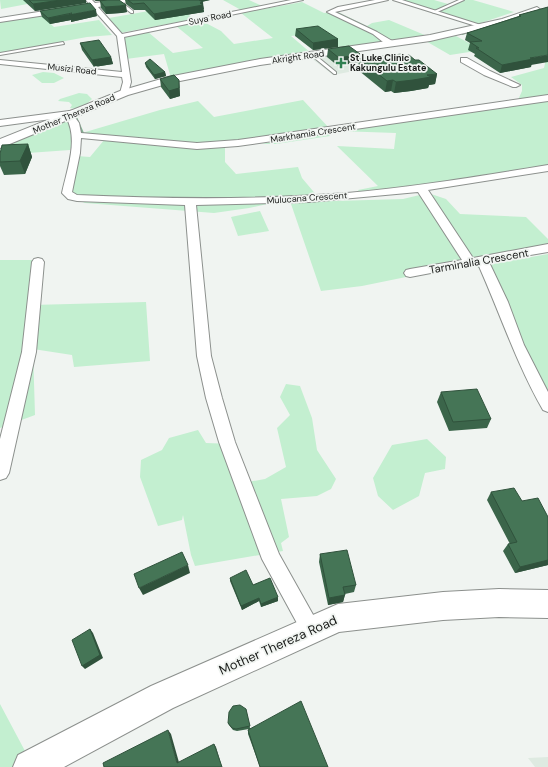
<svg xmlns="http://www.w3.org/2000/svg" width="548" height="767" viewBox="0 0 548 767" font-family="'DM Sans',sans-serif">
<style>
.built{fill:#deeae1}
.green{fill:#c3efd0}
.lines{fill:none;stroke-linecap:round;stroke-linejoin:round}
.stream{fill:#82b492;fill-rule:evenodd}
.lane-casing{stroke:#8c908d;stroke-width:2}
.street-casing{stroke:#8c908d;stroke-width:2}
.secondary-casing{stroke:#8c908d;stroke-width:2}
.lane{fill:#fff;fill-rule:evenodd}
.street{fill:#fff;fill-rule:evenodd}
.secondary{fill:#fff;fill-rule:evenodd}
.wall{fill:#3b654a}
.shaded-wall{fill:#30523c}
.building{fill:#457556;stroke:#30523c}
.poi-dot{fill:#2f8051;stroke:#f0f4f1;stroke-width:1.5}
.labels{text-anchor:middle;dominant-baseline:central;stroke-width:3.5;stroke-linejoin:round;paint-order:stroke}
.far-street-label{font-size:9px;fill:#191b19;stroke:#f0f4f1}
.far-poi-label{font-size:9px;font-weight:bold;fill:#191b19;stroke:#f0f4f1;text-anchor:start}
.street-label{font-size:11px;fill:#191b19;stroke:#f0f4f1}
.near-street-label{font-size:13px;fill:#191b19;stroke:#f0f4f1}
</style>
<rect width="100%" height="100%" fill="#f0f4f1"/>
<path class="built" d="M 350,52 L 370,68 L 333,75 L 311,58 Z
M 548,757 L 548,767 L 535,767 L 528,758 Z"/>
<path class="green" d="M 0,0 L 86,0 L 90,4 L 54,11 L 43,1 L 1,9 Z
M 223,0 L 249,0 L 262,6 L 241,10 Z
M 396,0 L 434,0 L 448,4 L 460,0 L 473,0 L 514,12 L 481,23 L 476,23 Z
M 302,2 L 324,13 L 336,11 L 367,26 L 372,23 L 389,20 L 427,36 L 342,50 L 318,33 L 291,36 L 312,54 L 171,78 L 164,54 L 126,59 L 123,39 L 127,36 L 148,32 L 173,53 L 203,48 L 176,26 L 202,21 L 221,31 L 234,44 L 273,38 L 241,13 Z
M 177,6 L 194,19 L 120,33 L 109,18 Z
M 41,15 L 54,27 L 99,20 L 112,35 L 87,37 L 0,53 L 0,21 Z
M 456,36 L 482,50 L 450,55 L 424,40 Z
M 548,49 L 548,96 L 518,100 L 522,91 L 522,85 L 511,77 L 544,68 Z
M 43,72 L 54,73 L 64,78 L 54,83 L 42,83 L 32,75 Z
M 79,93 L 87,94 L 92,99 C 85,106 79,110 70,108 L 72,105 L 69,102 L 58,101 L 60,99 Z
M 548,98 L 548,166 L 403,194 L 361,195 L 358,190 L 378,186 L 337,146 L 394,149 L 396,133 L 338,131 L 473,112 Z
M 303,100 L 330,129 C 305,133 278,140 252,142 C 196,147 138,139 82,133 L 160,110 L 198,101 L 214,117 Z
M 69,121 L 74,138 L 70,150 L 0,155 L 0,148 L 64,122 Z
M 328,132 L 330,136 L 276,144 L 261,144 Z
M 105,139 L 200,148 L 225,147 L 225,162 L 236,174 L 298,167 L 302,178 L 318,197 L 294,198 L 249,208 L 214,213 L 85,203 L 72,198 L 69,193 L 77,156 L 90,157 Z
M 428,193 L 446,199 L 460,214 L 526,217 L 548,239 L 548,248 L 362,286 L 321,291 L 291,204 L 300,202 L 403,199 Z
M 260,211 L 269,231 L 238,236 L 231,217 Z
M 548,254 L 548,406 L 487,273 L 477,267 Z
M 0,260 L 34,260 L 32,305 L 146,302 L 150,361 L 74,367 L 72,355 L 33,349 L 35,415 L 0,428 Z
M 286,384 L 300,386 L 312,418 L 317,450 L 336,479 L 331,489 L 317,496 L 281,499 L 289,537 L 281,543 L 283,551 L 195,566 L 191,555 L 183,515 L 182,520 L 158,526 L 140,477 L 141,460 L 162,450 L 169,438 L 198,430 L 206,443 L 233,444 L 242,483 L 265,479 L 286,467 L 277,428 L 290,415 L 280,397 Z
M 427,439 L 446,457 L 445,469 L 425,473 L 419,496 L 393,510 L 378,496 L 373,478 L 392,445 Z
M 0,704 L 25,751 L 17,767 L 0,767 Z"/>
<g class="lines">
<path class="stream" d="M 472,30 L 473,32 L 462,35 L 461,34 Z
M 80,113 L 83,114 L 77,117 L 84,133 L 82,134 L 80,133 L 73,117 Z"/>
<defs>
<path id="lane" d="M 459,0 L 464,0 L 435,13 L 432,12 Z
M 118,1 L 120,1 L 133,11 L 133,13 L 131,13 L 118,3 Z
M 63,42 L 64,44 L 0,55 L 0,53 Z
M 312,54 L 314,54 L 336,72 L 336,74 L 334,74 L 312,56 Z"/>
<path id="street" d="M 86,0 L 92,0 L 95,3 L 117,0 L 132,0 L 129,2 L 98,7 L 122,34 L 291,0 L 303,0 L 124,37 L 131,82 L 128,93 L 124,95 L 120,93 L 123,82 L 122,77 L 0,64 L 0,60 L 122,72 L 117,36 L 92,8 L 0,22 L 0,18 L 89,4 Z
M 375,0 L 388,0 L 335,12 L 377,32 L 394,42 L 394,46 L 388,46 L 373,34 L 327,12 L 338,7 Z
M 393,0 L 402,0 L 484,26 L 479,27 Z
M 461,58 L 467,58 L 490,71 L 520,85 L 516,87 L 513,87 L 484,75 L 461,62 Z
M 548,95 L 548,101 L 238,146 L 197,149 L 81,138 L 80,153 L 72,192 L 77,195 C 167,199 257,200 347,193 C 414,187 481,176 548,165 L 548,171 L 428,190 L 473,258 L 548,244 L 548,252 L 489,262 L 508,302 L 524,345 L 548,392 L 548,412 L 543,410 C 516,363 500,313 478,264 L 410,277 L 406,276 L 404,273 L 406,270 L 410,269 L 462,260 L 418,192 L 309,202 L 196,205 L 211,356 L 222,398 L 235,442 L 279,554 L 321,629 L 318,636 L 311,639 L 304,636 L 262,559 L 219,442 L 206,398 L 197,356 L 185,205 L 77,201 L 68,199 L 62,193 C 67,169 79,140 66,117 L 0,126 L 0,120 L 77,110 L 81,113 L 80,115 L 74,116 L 79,123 L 81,133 L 197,143 L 238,140 Z
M 38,258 L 42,259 L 44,262 L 36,352 L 9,473 L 6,478 L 0,480 L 0,439 L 22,352 L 32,262 L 34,259 Z"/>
<path id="secondary" d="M 537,7 L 541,10 L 540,12 L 508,23 L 430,41 L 260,65 L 170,83 L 128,95 L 0,148 L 0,139 L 120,91 L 168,77 L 260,59 L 430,35 L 502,19 Z
M 499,589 L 548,590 L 548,618 L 499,617 L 443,620 L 339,632 L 173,708 L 64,767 L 13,767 L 18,755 L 151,686 L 338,604 L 443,592 Z"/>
</defs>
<use href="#lane" class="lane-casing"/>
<use href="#street" class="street-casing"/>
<use href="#secondary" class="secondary-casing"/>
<use href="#lane" class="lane"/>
<use href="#street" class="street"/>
<use href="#secondary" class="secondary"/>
</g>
<path class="wall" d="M 23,0 L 86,0 L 86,3 L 35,11 Z
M 94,0 L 119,0 L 127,12 L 121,13 L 106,14 L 101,8 L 100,1 L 96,1 Z
M 125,0 L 210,0 L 202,2 L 204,9 L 203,9 L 204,12 L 155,20 L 145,10 L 134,10 L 126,4 Z
M 548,7 L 531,67 L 500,73 L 474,56 L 475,54 L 468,50 L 470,43 L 465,40 L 467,33 L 519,16 L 519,15 Z
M 40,11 L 97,16 L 71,22 L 71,20 L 50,24 L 42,17 Z
M 296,29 L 338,39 L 338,47 L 313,50 L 295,36 Z
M 80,43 L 111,57 L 113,64 L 94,67 L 82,50 Z
M 328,49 L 360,54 L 359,62 L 338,66 L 327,57 Z
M 405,56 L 415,60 L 437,74 L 435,84 L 429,85 L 428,88 L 411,91 L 394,93 L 391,91 L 385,92 L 358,70 L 359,59 Z
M 145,63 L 165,72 L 166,76 L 155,79 L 146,67 Z
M 160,79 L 179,80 L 180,96 L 170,99 L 161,87 Z
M 28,144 L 32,157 L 25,174 L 4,175 L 0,166 L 0,154 Z
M 441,392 L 491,419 L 487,428 L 449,431 L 437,402 Z
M 491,492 L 522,501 L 548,517 L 548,565 L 515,573 L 503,551 L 508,544 L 510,544 L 487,500 Z
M 320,554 L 356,585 L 354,592 L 345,594 L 343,602 L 328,605 L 319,562 Z
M 230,578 L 253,585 L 278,601 L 261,607 L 259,601 L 242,610 L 230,581 Z
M 246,709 L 250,728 L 328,767 L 260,767 L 248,734 L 248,730 L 249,729 L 237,731 L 233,730 L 229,725 L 228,723 Z"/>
<path class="shaded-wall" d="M 61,0 L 86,0 L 86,3 L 35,11 L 33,4 Z
M 95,0 L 113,0 L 96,1 Z
M 194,0 L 210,0 L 195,3 Z
M 203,2 L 204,12 L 155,20 L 154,14 Z
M 126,5 L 127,12 L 121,13 L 106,14 L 105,7 Z
M 96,10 L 97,16 L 71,22 L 71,20 L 50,24 L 48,18 Z
M 338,39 L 338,47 L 313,50 L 313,43 Z
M 360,54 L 359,62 L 338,66 L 339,58 Z
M 548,55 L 548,62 L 531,65 L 531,67 L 500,73 L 502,65 L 530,58 Z
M 111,57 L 113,64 L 94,67 L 92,60 Z
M 165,72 L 166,76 L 155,79 L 154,75 Z
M 437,74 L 435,84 L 429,85 L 428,88 L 411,91 L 394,93 L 396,82 Z
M 179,80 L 180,96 L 170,99 L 169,91 Z
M 393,80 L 391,91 L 385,92 L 387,81 Z
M 28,144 L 32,157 L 25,174 L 20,161 Z
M 548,560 L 548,565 L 515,573 L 520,567 Z
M 188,565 L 190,573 L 143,595 L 139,588 Z
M 345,595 L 343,602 L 328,605 L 329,598 Z
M 278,597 L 278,601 L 261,607 L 261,604 Z
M 259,598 L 259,601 L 242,610 L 241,606 Z
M 90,629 L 93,633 L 103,658 L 85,669 L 82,666 Z
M 168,730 L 171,734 L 180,766 L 177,763 Z
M 214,744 L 216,747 L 222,767 Z"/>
<path class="building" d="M 29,0 L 61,0 L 33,4 Z
M 107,0 L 119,0 L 126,5 L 120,6 L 105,7 L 100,1 Z
M 128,0 L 199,0 L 203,2 L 200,3 L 203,5 L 154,14 L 144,3 L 133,4 Z
M 90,3 L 96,10 L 69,15 L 72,13 L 48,18 L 40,11 Z
M 548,7 L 548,55 L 530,58 L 533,59 L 502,65 L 476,48 L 479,48 L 470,42 L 482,41 L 467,33 L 521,16 L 519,15 Z
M 318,26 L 338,39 L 313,43 L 296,29 Z
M 99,40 L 111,57 L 92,60 L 80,43 Z
M 349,46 L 360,54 L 339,58 L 328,49 Z
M 402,54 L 405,56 L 409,55 L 415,60 L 419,60 L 437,74 L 427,75 L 431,77 L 413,80 L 396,82 L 393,80 L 387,81 L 359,59 Z
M 150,59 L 165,72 L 154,75 L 145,63 Z
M 174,75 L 179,80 L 179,88 L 169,91 L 160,79 Z
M 28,144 L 20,161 L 0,162 L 0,154 L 2,145 Z
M 477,389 L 491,419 L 453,422 L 441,392 Z
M 514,488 L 522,501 L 538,498 L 548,517 L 548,560 L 520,567 L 508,544 L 517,542 L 491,492 Z
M 347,550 L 356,585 L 343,587 L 345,595 L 329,598 L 320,554 Z
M 182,552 L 188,565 L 139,588 L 134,574 Z
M 246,570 L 253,585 L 270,578 L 278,597 L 261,604 L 259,598 L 241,606 L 230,578 Z
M 90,629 L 100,655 L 82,666 L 72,640 Z
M 301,701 L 328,767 L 260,767 L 248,730 Z
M 240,705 L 246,709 L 250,726 L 236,729 L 232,728 L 228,723 L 229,712 L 233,706 Z
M 168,730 L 177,763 L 214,744 L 222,767 L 104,767 L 103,763 Z"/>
<path class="poi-dot" d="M339 57h4v4h4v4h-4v4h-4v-4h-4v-4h4z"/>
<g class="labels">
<g class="far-street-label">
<text transform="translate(210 18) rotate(-11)">Suya Road</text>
<text transform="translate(298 57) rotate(-8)">Akright Road</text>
<text transform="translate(72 69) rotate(6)">Musizi Road</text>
<text transform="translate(74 114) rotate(-23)">Mother Thereza Road</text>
<text transform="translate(313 133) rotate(-9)">Markhamia Crescent</text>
<text transform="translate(307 198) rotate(-4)">Mulucana Crescent</text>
</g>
<g class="far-poi-label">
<text x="350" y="58">St Luke Clinic<tspan x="350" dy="10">Kakungulu Estate</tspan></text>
</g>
<g class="street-label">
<text transform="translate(479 261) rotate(-10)">Tarminalia Crescent</text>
</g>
<g class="near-street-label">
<text transform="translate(278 645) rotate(-24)">Mother Thereza Road</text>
</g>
</g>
</svg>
